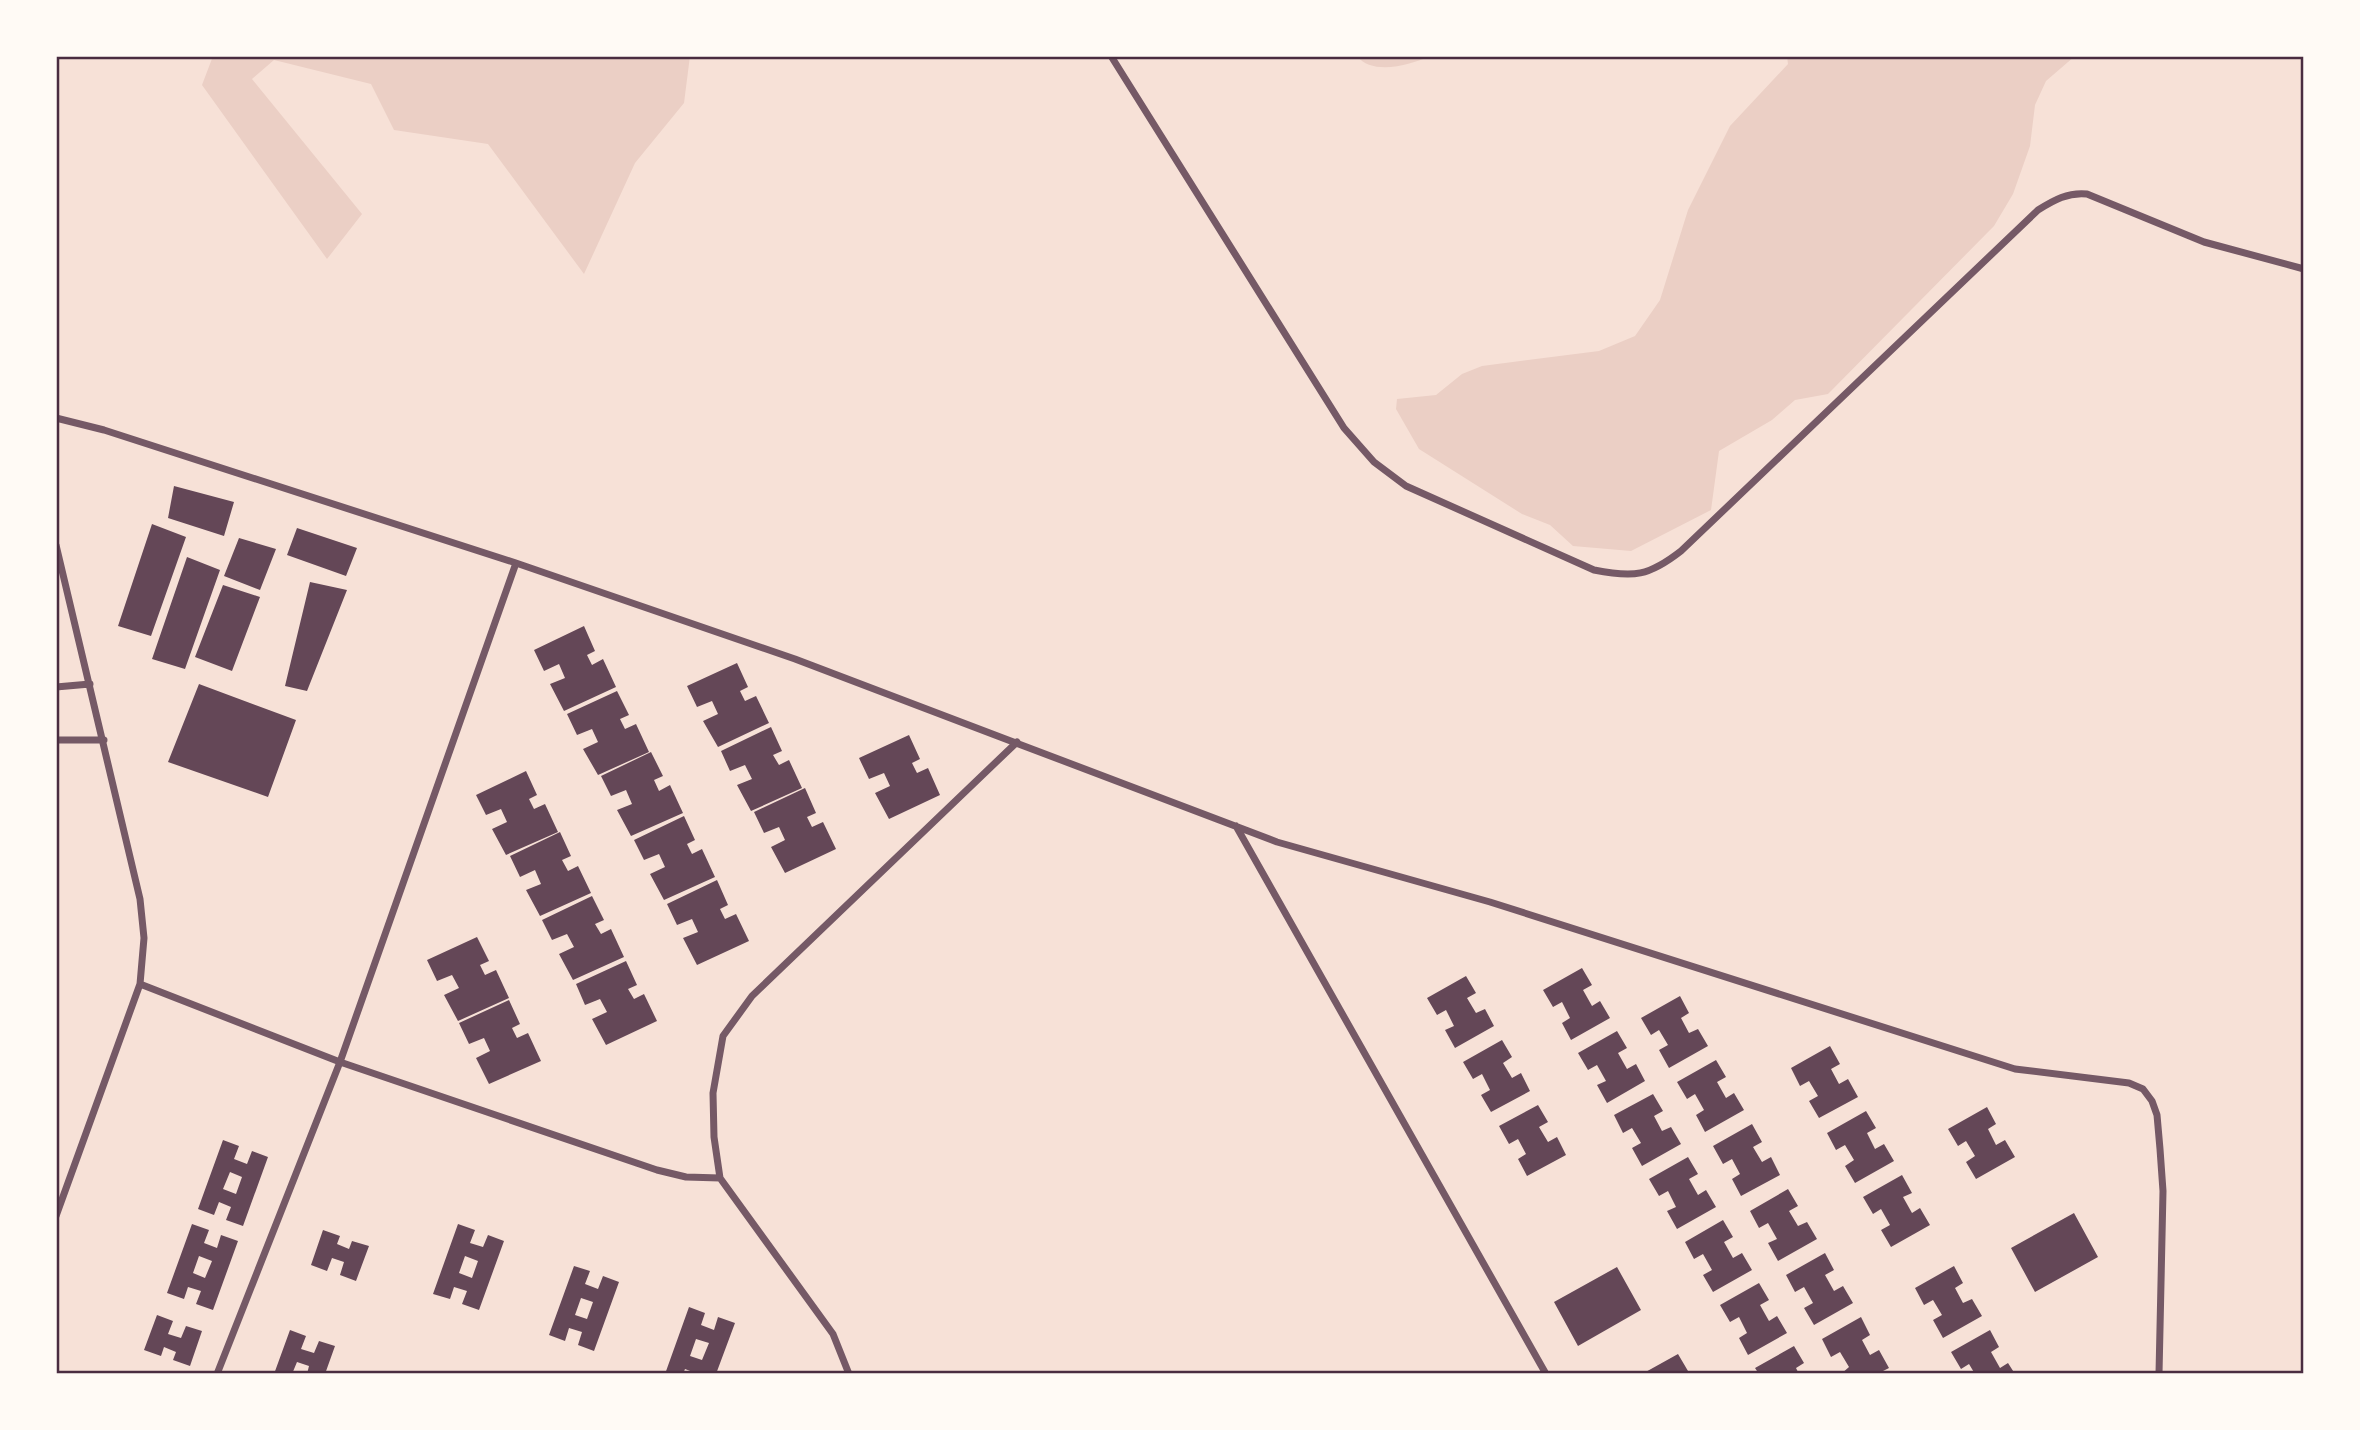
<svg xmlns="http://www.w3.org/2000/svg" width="2360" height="1430" viewBox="0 0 2360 1430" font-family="'Alegreya Sans',sans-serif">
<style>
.green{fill:#ebcfc5}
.building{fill:#644757;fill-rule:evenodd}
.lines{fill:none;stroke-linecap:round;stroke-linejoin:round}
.minor{stroke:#755966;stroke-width:7}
.neatline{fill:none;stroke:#4a2c40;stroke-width:2.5}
</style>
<rect width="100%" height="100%" fill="#f7e1d7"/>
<path class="green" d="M 213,56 L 690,56 L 684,103 L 635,163 L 584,274 L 488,144 L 394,130 L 371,84 L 274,60 L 252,79 L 362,214 L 327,259 L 202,85 Z
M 1357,56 L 1430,56 C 1411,65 1372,76 1357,56 Z
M 1787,56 L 2075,56 L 2046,81 L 2035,105 L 2030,146 L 2013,194 L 1994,226 L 1828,394 L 1795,400 L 1772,420 L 1719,451 L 1711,510 L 1631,551 L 1573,546 L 1550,525 L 1522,514 L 1419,449 L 1396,409 L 1397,399 L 1436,395 L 1462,374 L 1482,366 L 1599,351 L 1635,336 L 1660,300 L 1688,210 L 1730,126 L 1788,64 Z"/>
<path class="building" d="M 174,486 L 234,502 L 224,536 L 168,518 Z
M 152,524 L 186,537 L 151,636 L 118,626 Z
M 297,528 L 357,548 L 346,576 L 287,555 Z
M 239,538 L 276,549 L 260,590 L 224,576 Z
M 187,557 L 220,570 L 185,669 L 152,659 Z
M 310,582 L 347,590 L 307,691 L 285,686 Z
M 223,585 L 260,597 L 232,671 L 195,657 Z
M 584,626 L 595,651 L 587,655 L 592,665 L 603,659 L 616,687 L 564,711 L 550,684 L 565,678 L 559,664 L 544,671 L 534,650 Z
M 737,663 L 748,687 L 740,691 L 745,701 L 756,696 L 769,723 L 718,747 L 703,721 L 718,714 L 712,701 L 697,707 L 687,686 Z
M 199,684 L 296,720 L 268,797 L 168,762 Z
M 617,691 L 629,715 L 620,719 L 625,729 L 636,724 L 649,752 L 598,775 L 583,749 L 598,742 L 592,729 L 577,735 L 567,714 Z
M 771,727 L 782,751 L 773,755 L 779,765 L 789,760 L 802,788 L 751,811 L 737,785 L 752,779 L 745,765 L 730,771 L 721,751 Z
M 909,735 L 920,759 L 912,763 L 917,773 L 928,768 L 940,795 L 889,819 L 875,793 L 890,786 L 884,773 L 869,779 L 859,758 Z
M 651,752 L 663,776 L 654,780 L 659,791 L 670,785 L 683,813 L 631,836 L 617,810 L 632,804 L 626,790 L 611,796 L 601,776 Z
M 526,771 L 537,795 L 529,799 L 534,809 L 545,804 L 558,832 L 506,855 L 492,829 L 507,822 L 501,809 L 486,815 L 476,795 Z
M 805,788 L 816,813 L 807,817 L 812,827 L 823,822 L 836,849 L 785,873 L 771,847 L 785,840 L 779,827 L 764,833 L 754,812 Z
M 684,816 L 695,840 L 687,844 L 692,854 L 702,849 L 715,877 L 664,900 L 650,874 L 665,867 L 659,854 L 644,860 L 634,840 Z
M 560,832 L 571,856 L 562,860 L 568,871 L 578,866 L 591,893 L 540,916 L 526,890 L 541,884 L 535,870 L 520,877 L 510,856 Z
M 717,880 L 728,905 L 720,909 L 725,919 L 736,914 L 749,941 L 697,965 L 683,938 L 698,932 L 692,919 L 677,925 L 667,904 Z
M 592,896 L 604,920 L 595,924 L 601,934 L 611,929 L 624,957 L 573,980 L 559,954 L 574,947 L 567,934 L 552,940 L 542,920 Z
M 477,937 L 489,961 L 480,965 L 485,975 L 496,970 L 509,998 L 458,1021 L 444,995 L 459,988 L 452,975 L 437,981 L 427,960 Z
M 626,961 L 637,985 L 628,989 L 634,999 L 644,994 L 657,1021 L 606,1045 L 592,1019 L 607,1012 L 600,999 L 585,1005 L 576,984 Z
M 1582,968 L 1592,985 L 1583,990 L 1592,1006 L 1600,1001 L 1610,1018 L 1571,1040 L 1562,1023 L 1570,1018 L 1562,1002 L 1553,1007 L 1543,990 Z
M 1466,976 L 1476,993 L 1467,998 L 1476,1013 L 1485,1009 L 1494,1026 L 1455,1048 L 1445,1030 L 1454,1026 L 1446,1010 L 1437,1015 L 1427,998 Z
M 1680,996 L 1689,1013 L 1681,1018 L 1689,1033 L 1698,1029 L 1708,1046 L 1669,1068 L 1659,1050 L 1668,1045 L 1659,1030 L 1651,1035 L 1641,1018 Z
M 509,1000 L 520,1024 L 512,1028 L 517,1038 L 528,1033 L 541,1061 L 489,1084 L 476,1058 L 490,1051 L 484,1038 L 469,1044 L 459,1023 Z
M 1617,1031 L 1627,1048 L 1618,1053 L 1627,1069 L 1636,1064 L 1645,1081 L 1607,1103 L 1597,1085 L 1606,1081 L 1597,1065 L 1588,1070 L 1578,1053 Z
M 1502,1040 L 1512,1057 L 1503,1063 L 1512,1078 L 1521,1073 L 1530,1091 L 1491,1112 L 1481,1095 L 1490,1090 L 1482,1074 L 1473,1079 L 1463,1062 Z
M 1830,1046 L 1840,1064 L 1831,1069 L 1839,1084 L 1848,1079 L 1858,1097 L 1819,1118 L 1809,1101 L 1818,1096 L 1809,1081 L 1800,1086 L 1791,1068 Z
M 1716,1060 L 1726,1077 L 1717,1082 L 1726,1098 L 1734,1093 L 1744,1110 L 1705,1132 L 1696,1115 L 1704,1110 L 1695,1094 L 1687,1099 L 1677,1082 Z
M 1653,1094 L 1663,1111 L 1654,1116 L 1662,1131 L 1671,1127 L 1681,1144 L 1642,1166 L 1632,1148 L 1641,1143 L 1632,1128 L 1623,1133 L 1614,1115 Z
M 1538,1105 L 1548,1122 L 1539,1127 L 1548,1142 L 1557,1137 L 1566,1155 L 1527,1176 L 1518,1159 L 1526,1154 L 1518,1139 L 1509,1144 L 1499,1126 Z
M 1987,1107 L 1996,1124 L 1988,1129 L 1996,1145 L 2005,1140 L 2015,1157 L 1976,1179 L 1966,1162 L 1975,1156 L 1966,1141 L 1958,1146 L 1948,1129 Z
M 1866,1111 L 1876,1128 L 1867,1133 L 1875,1149 L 1884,1144 L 1894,1161 L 1855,1183 L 1845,1166 L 1854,1160 L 1845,1145 L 1836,1150 L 1827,1133 Z
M 1752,1124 L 1762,1142 L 1753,1147 L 1762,1162 L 1771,1157 L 1780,1175 L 1741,1196 L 1732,1179 L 1740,1174 L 1732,1159 L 1723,1164 L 1713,1146 Z
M 223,1140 L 239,1146 L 234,1159 L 247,1164 L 252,1151 L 268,1157 L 243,1226 L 226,1220 L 231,1207 L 219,1202 L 214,1215 L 198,1209 ZM 230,1172 L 242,1177 L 236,1194 L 223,1189 Z
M 1688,1157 L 1698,1174 L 1689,1179 L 1698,1195 L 1706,1190 L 1716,1207 L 1677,1229 L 1667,1211 L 1676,1207 L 1668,1191 L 1659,1196 L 1649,1179 Z
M 1902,1175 L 1912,1193 L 1903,1197 L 1912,1213 L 1920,1208 L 1930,1225 L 1891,1247 L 1881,1230 L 1890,1225 L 1881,1209 L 1873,1214 L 1863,1197 Z
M 1788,1189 L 1798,1206 L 1789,1211 L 1798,1226 L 1807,1222 L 1817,1239 L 1778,1261 L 1768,1243 L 1777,1239 L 1768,1223 L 1759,1228 L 1750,1211 Z
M 2074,1213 L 2098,1257 L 2035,1292 L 2011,1248 Z
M 1723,1220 L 1733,1237 L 1724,1242 L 1733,1258 L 1742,1253 L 1752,1270 L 1713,1292 L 1703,1275 L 1712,1270 L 1703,1254 L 1694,1259 L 1685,1242 Z
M 192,1224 L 209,1230 L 204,1243 L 217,1248 L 221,1235 L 238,1241 L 213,1310 L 196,1304 L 201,1291 L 188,1287 L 184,1299 L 167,1293 ZM 199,1256 L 212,1261 L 205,1278 L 193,1273 Z
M 458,1224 L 475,1230 L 470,1243 L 483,1247 L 488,1235 L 504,1241 L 479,1310 L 462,1304 L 467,1291 L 454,1287 L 450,1299 L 433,1294 ZM 465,1256 L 478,1261 L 472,1278 L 459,1273 Z
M 323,1230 L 340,1236 L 337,1244 L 349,1249 L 352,1241 L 369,1246 L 356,1281 L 340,1275 L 344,1262 L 332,1258 L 327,1271 L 311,1265 Z
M 1825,1253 L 1834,1270 L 1825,1275 L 1834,1291 L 1843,1286 L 1853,1303 L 1814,1325 L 1804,1308 L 1813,1303 L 1804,1287 L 1795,1292 L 1786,1275 Z
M 574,1266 L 590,1271 L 585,1284 L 598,1289 L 603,1276 L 619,1282 L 594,1351 L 578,1345 L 582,1332 L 569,1328 L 565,1341 L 549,1335 ZM 581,1298 L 593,1302 L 587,1319 L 575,1315 Z
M 1954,1266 L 1963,1283 L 1955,1288 L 1963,1303 L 1972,1299 L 1982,1316 L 1943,1338 L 1933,1320 L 1942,1315 L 1933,1300 L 1924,1305 L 1915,1288 Z
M 1617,1267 L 1641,1310 L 1578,1346 L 1554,1302 Z
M 1759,1283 L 1769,1300 L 1760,1305 L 1769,1321 L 1777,1316 L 1787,1333 L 1748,1355 L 1739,1338 L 1747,1333 L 1739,1317 L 1730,1322 L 1720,1305 Z
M 689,1307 L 705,1313 L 701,1325 L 714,1330 L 718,1317 L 735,1323 L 716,1374 L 698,1374 L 685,1369 L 683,1374 L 665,1374 ZM 696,1339 L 709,1343 L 702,1360 L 690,1356 Z
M 157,1315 L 173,1321 L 168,1334 L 181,1338 L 186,1326 L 202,1331 L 190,1366 L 173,1360 L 176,1352 L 164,1347 L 161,1356 L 144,1350 Z
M 1861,1317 L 1870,1335 L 1862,1340 L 1870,1355 L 1879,1350 L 1889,1368 L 1877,1374 L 1841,1374 L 1849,1367 L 1840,1352 L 1831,1357 L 1822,1339 Z
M 290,1330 L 306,1336 L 301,1349 L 314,1353 L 319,1341 L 335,1346 L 325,1374 L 307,1374 L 309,1366 L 297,1362 L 292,1374 L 274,1374 Z
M 1990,1330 L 1999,1347 L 1991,1352 L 2000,1368 L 2008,1363 L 2015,1374 L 1975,1374 L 1969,1364 L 1961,1369 L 1951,1352 Z
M 1794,1346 L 1804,1363 L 1796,1368 L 1799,1374 L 1759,1374 L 1755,1368 Z
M 1678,1354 L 1688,1371 L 1683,1374 L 1642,1374 Z"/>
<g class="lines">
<path class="minor" d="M 1111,56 L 1344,428 L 1374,462 L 1406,486 L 1594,570 C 1634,578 1649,576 1681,551 L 2038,210 C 2054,200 2068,192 2087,194 L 2204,242 L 2304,269
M 56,418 L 104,430 L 516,563 L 795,659 L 1277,842 L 1490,902 L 2015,1069 L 2129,1083 L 2143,1089 L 2152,1101 L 2157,1115 L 2160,1149 L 2163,1191 L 2159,1374
M 56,545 L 140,899 L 144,938 L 140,984 L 340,1062 L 657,1170 L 686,1177 L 720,1178
M 56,687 L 90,684
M 56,740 L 104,740
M 1236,826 L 1546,1374
M 56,1216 L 140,984
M 217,1374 L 340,1062 L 516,563
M 849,1374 L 833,1334 L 720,1178 L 714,1137 L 713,1093 L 723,1036 L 752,996 L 1017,742"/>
</g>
<rect width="2360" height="1430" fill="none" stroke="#fffaf5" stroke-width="116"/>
<rect x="58" y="58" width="2244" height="1314" class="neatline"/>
</svg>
